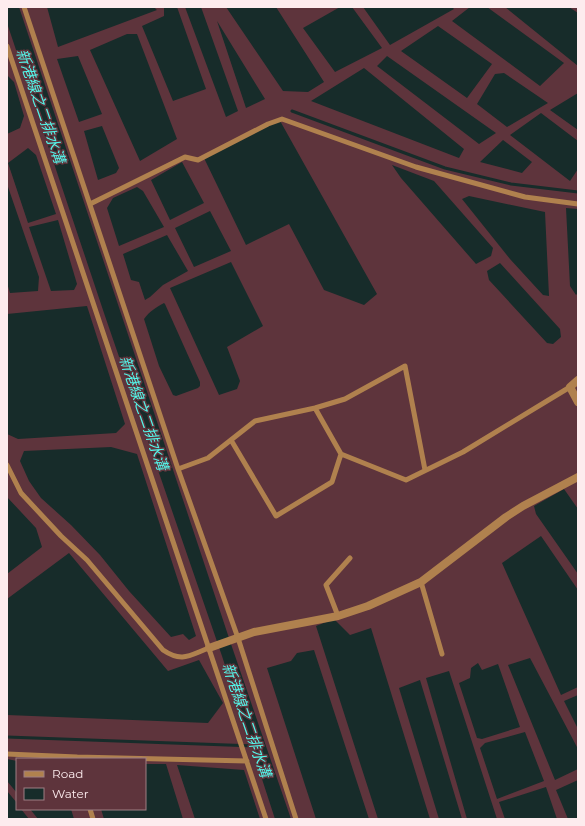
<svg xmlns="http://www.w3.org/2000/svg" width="585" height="826" viewBox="0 0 585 826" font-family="Montserrat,'Noto Sans TC',sans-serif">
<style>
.water{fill:#172c2a}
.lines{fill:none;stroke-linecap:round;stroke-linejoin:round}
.stream{stroke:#172c2a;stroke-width:3}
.lane{stroke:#b0814e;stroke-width:5}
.street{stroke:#b0814e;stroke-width:8}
.labels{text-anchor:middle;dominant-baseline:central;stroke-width:3;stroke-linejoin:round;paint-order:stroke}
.water-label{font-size:15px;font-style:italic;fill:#53f6ea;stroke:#5e343c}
</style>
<rect width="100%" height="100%" fill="#5e343c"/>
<path class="water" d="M 7,7 L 19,7 L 232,647 L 291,819 L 275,819 L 222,656 L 105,316 L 7,23 Z
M 47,7 L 154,7 L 157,10 L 58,47 Z
M 177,7 L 206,89 L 173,101 L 142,26 L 164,16 L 164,8 Z
M 185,7 L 201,7 L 238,111 L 226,117 Z
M 226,7 L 276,7 L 324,82 L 308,92 L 283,91 Z
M 340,7 L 352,7 L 382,48 L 335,72 L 303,28 Z
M 363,7 L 452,7 L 454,9 L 390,45 Z
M 470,7 L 487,7 L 564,63 L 540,86 L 452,21 Z
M 505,7 L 569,7 L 578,13 L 578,66 Z
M 217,21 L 265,99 L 246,108 Z
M 438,26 L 492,64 L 467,98 L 401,51 Z
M 127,34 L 137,34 L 177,139 L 140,161 L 90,50 Z
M 78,56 L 102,114 L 79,122 L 57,59 Z
M 387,56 L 496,133 L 479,144 L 377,66 Z
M 364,68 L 464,149 L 459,158 L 311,101 Z
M 504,73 L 548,103 L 507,127 L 477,104 L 495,74 Z
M 7,75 L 14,82 L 24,116 L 20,128 L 7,134 Z
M 578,93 L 578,130 L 550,110 Z
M 541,113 L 578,141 L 578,169 L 570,181 L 510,135 Z
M 279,119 L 377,294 L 364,305 L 324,290 L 289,224 L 246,245 L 204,158 Z
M 102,126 L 119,168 L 116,173 L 98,180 L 84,131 Z
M 503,140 L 532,162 L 522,173 L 480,162 Z
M 28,148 L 36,155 L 56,214 L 28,223 L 8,163 Z
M 182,162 L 204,203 L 170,220 L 151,180 Z
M 392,165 L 434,181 L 493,248 L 491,256 L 476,264 L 401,178 Z
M 7,184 L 39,277 L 38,291 L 10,293 L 7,283 Z
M 137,187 L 143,191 L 164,227 L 119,246 L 107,208 L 113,198 Z
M 469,196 L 545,212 L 549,296 L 543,295 L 510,259 L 462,199 Z
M 566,208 L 578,209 L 578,293 L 576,295 L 570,286 Z
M 210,211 L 231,251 L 194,267 L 175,228 Z
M 58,220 L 77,284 L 74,290 L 51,291 L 29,227 Z
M 167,235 L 188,271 L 163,285 L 150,297 L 145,300 L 139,282 L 131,280 L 123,254 Z
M 231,262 L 263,326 L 227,347 L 240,381 L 237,389 L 219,395 L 170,288 Z
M 500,263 L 560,329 L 561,337 L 553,344 L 547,343 L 489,280 L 487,271 Z
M 164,303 L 165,304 L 200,382 L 200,386 L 198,388 L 176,396 L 173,395 L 159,366 L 144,319 C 150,311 155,308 164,303 Z
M 87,306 L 125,424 L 116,433 L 18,439 L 7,434 L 7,314 Z
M 111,447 L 137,454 L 196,636 L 189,640 L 183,634 L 171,637 L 129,591 L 100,555 L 71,525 L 41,498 L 29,481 L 20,461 L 24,451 Z
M 564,489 L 578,509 L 578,574 L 536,514 L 534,506 Z
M 7,497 L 36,528 L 42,547 L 7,574 Z
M 541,536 L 578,590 L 578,687 L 561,695 L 502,563 Z
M 69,553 L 168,671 L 199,660 L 223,703 L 208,723 L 7,715 L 7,599 Z
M 334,619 L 350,635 L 371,628 L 430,819 L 378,819 L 316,626 Z
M 314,650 L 369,819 L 316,819 L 267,668 L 291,661 L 297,653 Z
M 530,658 L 578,749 L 578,769 L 555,780 L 508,665 Z
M 478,663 L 482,670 L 498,664 L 520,727 L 482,739 L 477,738 L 459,683 L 470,678 L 471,668 Z
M 449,671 L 497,819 L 467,819 L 426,678 Z
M 420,680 L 462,819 L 439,819 L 399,688 Z
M 578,695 L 578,729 L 564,701 Z
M 525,732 L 544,781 L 497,799 L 480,748 L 485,743 Z
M 7,759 L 17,761 L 17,793 L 7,781 Z
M 145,764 L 166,764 L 183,819 L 104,819 L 101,809 L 145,809 Z
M 177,765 L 244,770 L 260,819 L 195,819 Z
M 578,780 L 578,819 L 568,819 L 556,790 Z
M 546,787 L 557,819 L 505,819 L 499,802 Z
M 7,791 L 17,803 L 17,809 L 21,809 L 29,819 L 7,819 Z
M 30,809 L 71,809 L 74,819 L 38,819 Z"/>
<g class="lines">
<path class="stream" d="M 292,111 L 445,168 L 511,184 L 578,192
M 7,737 L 255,746"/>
<path class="lane" d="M 24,7 L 178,469 L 238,638 L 296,819
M 7,46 L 266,819
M 90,204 L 185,157 L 198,160 L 268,124 L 282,119 L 416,167 L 525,197 L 578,204
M 231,440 L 276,516 L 332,482 L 341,454 L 315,408
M 341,454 L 406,480 L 463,452 L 570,387
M 7,465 L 21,493 L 61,536 L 87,560 L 163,650 C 182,663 190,655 209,648
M 178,469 L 208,458 L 255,421 L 315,408 L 345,399 L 405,366 L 425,470
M 421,582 L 442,654
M 338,616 L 326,585 L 350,558
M 7,754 L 77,757
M 77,759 L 77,757 L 247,761
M 90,809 L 93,819"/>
<path class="street" d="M 578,380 L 570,387 L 578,402
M 209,648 L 254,632 L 338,616 L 368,606 L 421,582 L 506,517 L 523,506 L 578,477"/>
</g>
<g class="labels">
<g class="water-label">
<text transform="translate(41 106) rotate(71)">新港線之二排水溝</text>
<text transform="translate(144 413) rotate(71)">新港線之二排水溝</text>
<text transform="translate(247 720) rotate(71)">新港線之二排水溝</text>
</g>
</g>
<rect width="585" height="826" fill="none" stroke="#fdecee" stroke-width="16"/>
<rect x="16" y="758" width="130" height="52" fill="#5e343c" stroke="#9e7e83"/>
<rect x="24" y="771" width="20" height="6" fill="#b0814e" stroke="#9e7e83"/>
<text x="52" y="778" font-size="12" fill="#fdecee">Road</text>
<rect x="24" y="788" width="20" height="12" fill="#172c2a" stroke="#9e7e83"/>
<text x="52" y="798" font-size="12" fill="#fdecee">Water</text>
</svg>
